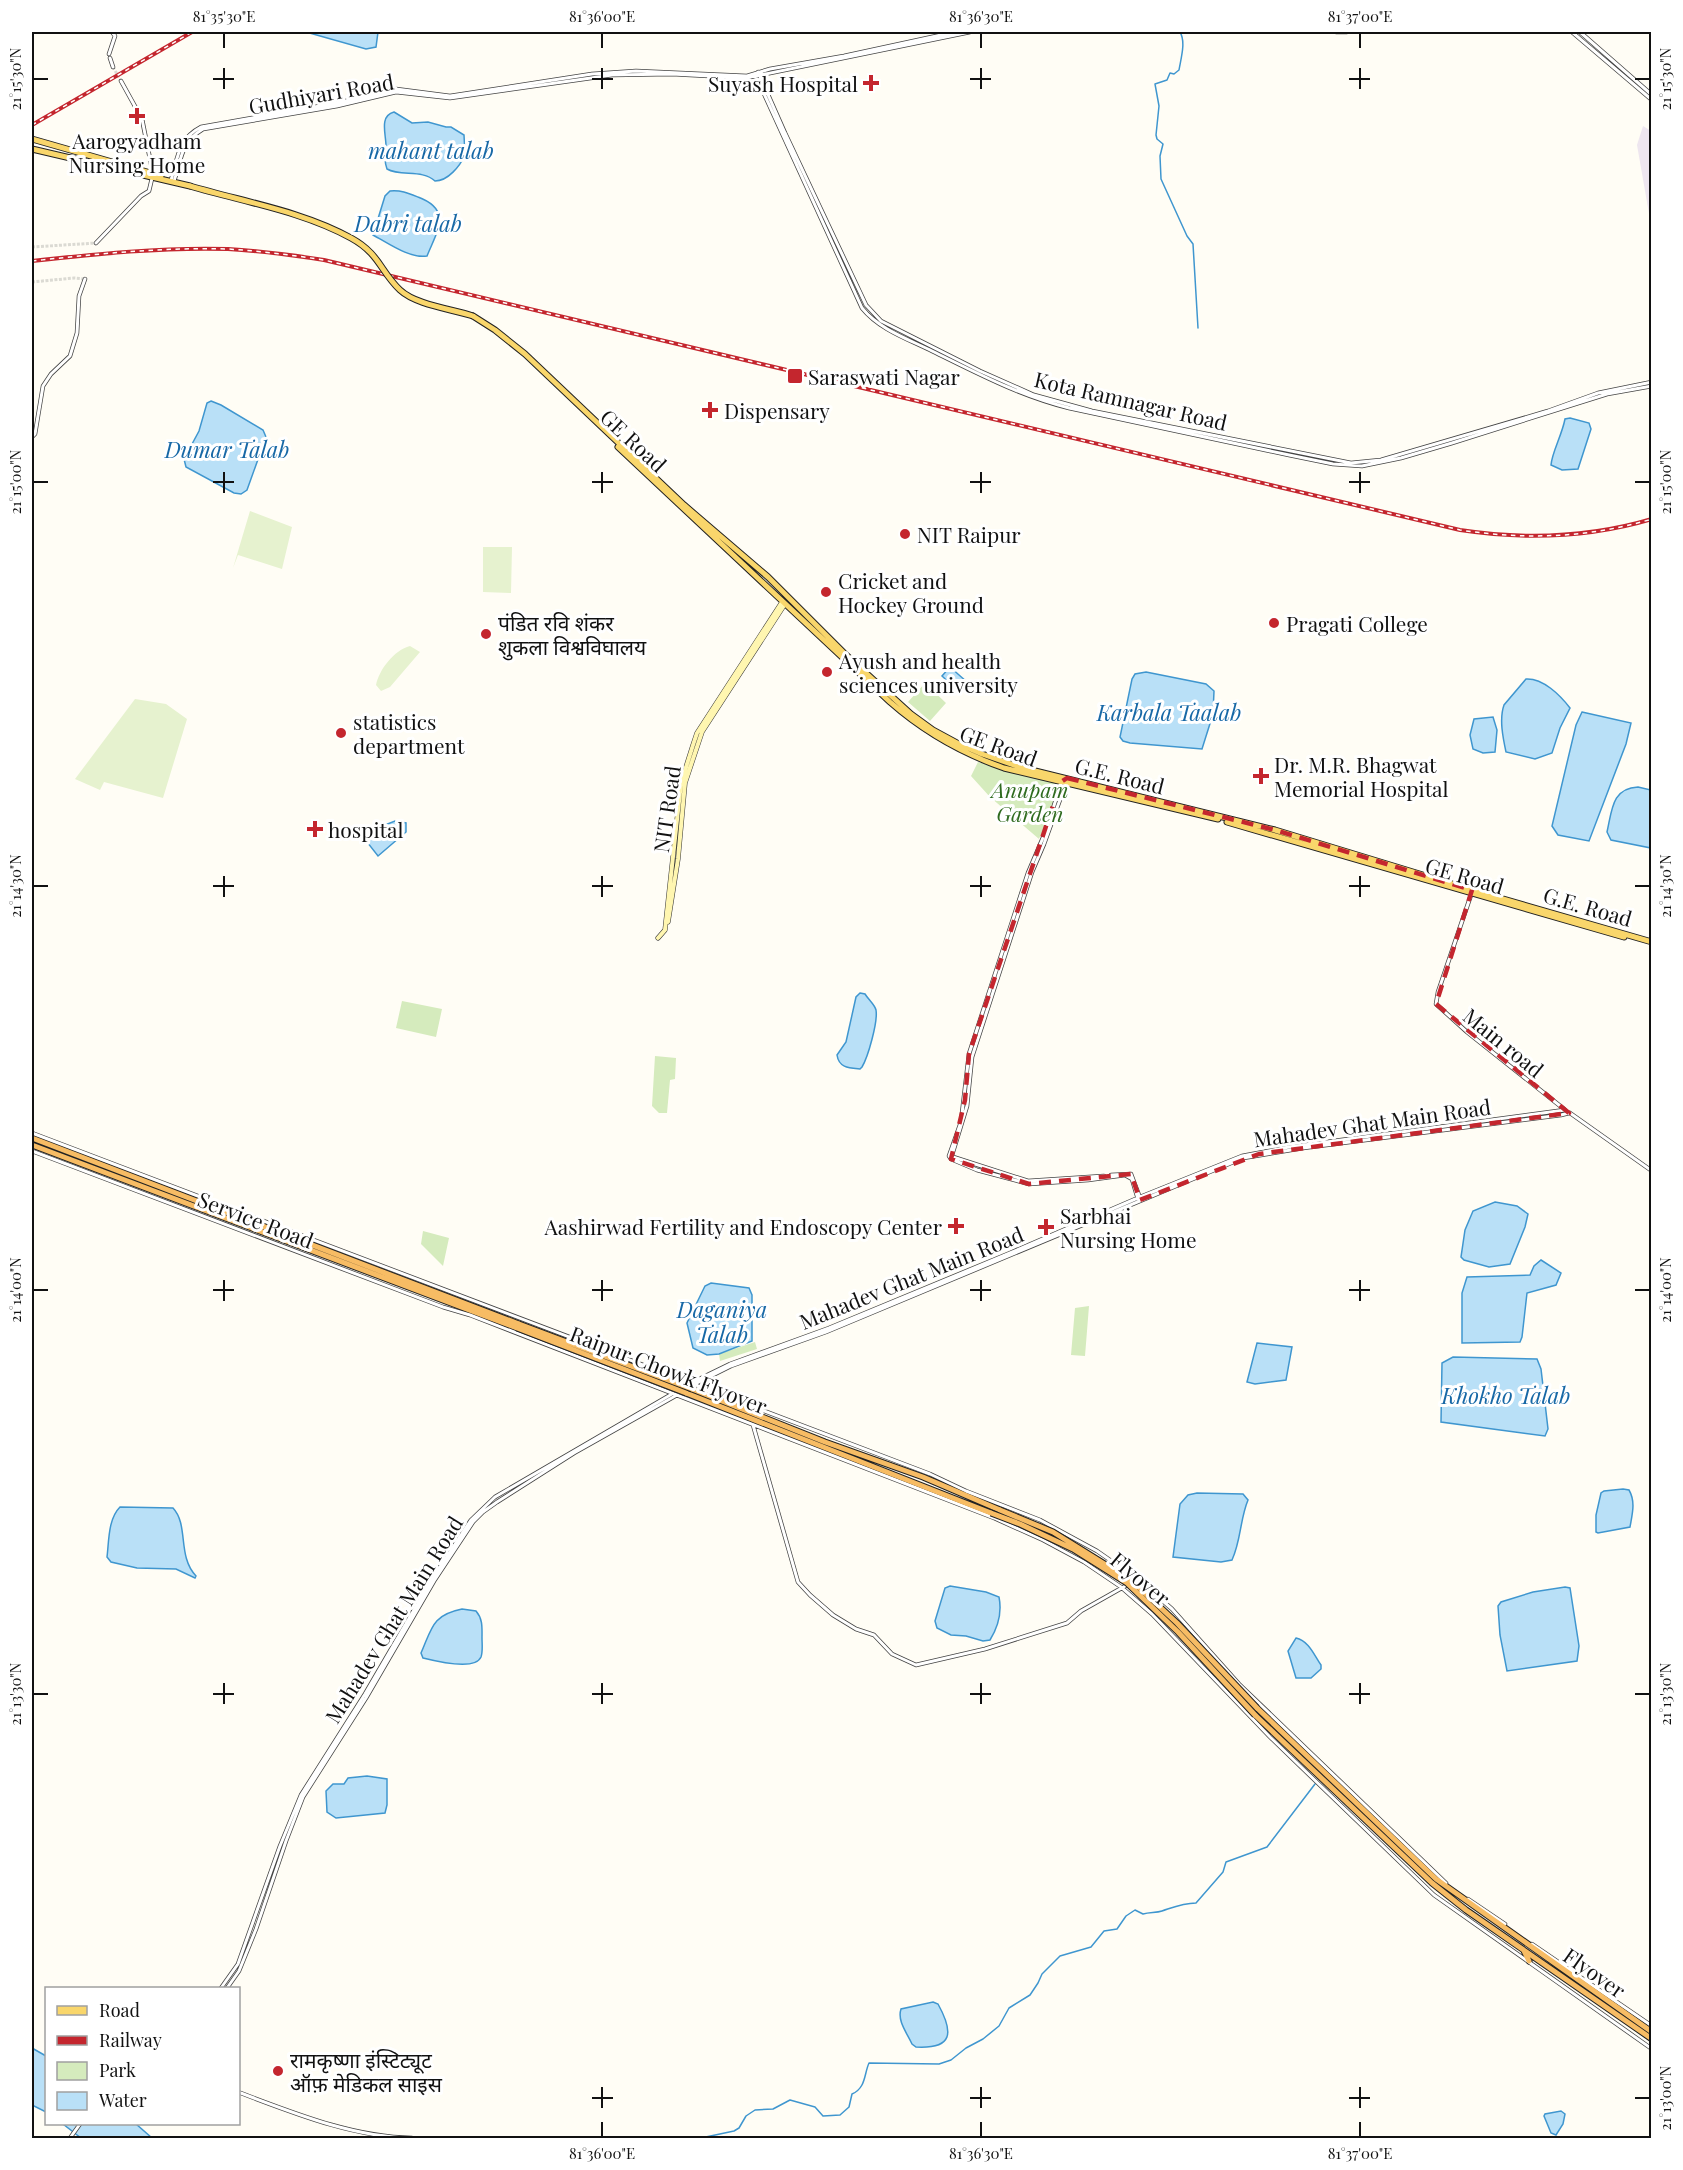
<svg xmlns="http://www.w3.org/2000/svg" width="1683" height="2170" viewBox="0 0 1683 2170" font-family="'Playfair Display','Noto Sans Devanagari',serif">
<style>
.industrial{fill:#eee6ef}
.green{fill:#d5ebbd}
.pitch{fill:#e6f2cf}
.water{fill:#b9e0f7;stroke:#3f96cf;stroke-width:1.5}
.lines{fill:none;stroke-linecap:round;stroke-linejoin:round}
.stream{stroke:#3f96cf;stroke-width:1.5}
.tertiary-tunnel{stroke:#dbdad3;stroke-width:3;stroke-dasharray:3 1.5;stroke-linecap:butt}
.tertiary-casing{stroke:#444;stroke-width:4.5}
.secondary-casing{stroke:#333;stroke-width:5}
.primary-casing{stroke:#222;stroke-width:7}
.trunk-casing{stroke:#222;stroke-width:7}
.tertiary{stroke:#fff;stroke-width:3}
.secondary{stroke:#fff6b0;stroke-width:4}
.primary{stroke:#f9d66b;stroke-width:5}
.trunk{stroke:#f7bc64;stroke-width:5}
.rail-casing{stroke:#c4262e;stroke-width:4}
.rail{stroke:#fff;stroke-width:1.5;stroke-dasharray:4.5;stroke-linecap:butt}
.primary-bridge-casing{stroke:#222;stroke-width:7;stroke-linecap:butt}
.trunk-bridge-casing{stroke:#222;stroke-width:7;stroke-linecap:butt}
.primary-bridge{stroke:#f9d66b;stroke-width:5}
.trunk-bridge{stroke:#f7bc64;stroke-width:5}
.marked{fill:none;stroke:#c4262e;stroke-width:4.5;stroke-dasharray:12 8;stroke-linejoin:round}
.ticks{fill:none;stroke:#111;stroke-width:2}
.poi-dot{fill:#c4262e;stroke:#fff;stroke-width:2}
.labels{text-anchor:middle;dominant-baseline:central;stroke-width:6;stroke-linejoin:round;paint-order:stroke}
.poi-label{font-size:21px;fill:#111;stroke:#fff;text-anchor:start}
.street-label{font-size:21px;fill:#111;stroke:#fff}
.park-label{font-size:21px;font-style:italic;fill:#2f6b1f;stroke:#fff}
.water-label{font-size:22px;font-style:italic;fill:#1768a6;stroke:#fff}
.neatline{fill:none;stroke:#111;stroke-width:2}
.ticks-label{font-size:15px;text-anchor:middle;fill:#111}
</style>
<rect width="100%" height="100%" fill="#fffdf5"/>
<path class="industrial" d="M 1643,126 L 1651,131 L 1651,225 L 1637,145 Z"/>
<path class="green" d="M 925,683 L 946,703 L 930,721 L 908,702 Z
M 978,762 L 1057,784 C 1060,797 1045,826 1039,839 L 990,797 L 971,776 Z
M 402,1001 L 442,1009 L 436,1037 L 396,1028 Z
M 655,1056 L 676,1058 L 675,1079 L 670,1080 L 667,1113 L 659,1113 L 652,1106 Z
M 423,1231 L 449,1238 L 443,1266 L 421,1244 Z
M 1089,1306 L 1085,1356 L 1071,1355 L 1075,1308 Z
M 755,1342 L 757,1349 L 720,1361 L 719,1354 Z"/>
<path class="pitch" d="M 250,511 L 292,527 L 282,569 L 238,555 L 233,568 Z
M 483,547 L 512,547 L 511,593 L 483,592 Z
M 410,646 L 420,652 L 390,687 L 381,691 L 376,685 C 379,670 394,650 410,646 Z
M 135,699 L 166,704 L 187,719 L 163,798 L 104,782 L 100,790 L 75,779 Z"/>
<path class="water" d="M 320,32 L 378,32 L 376,47 L 366,49 L 313,34 Z
M 394,112 L 412,123 L 428,122 L 446,127 L 451,127 L 464,135 L 465,155 C 460,166 448,181 435,181 C 422,169 401,177 387,169 C 384,160 385,155 386,146 C 386,134 379,116 394,112 Z
M 390,191 C 401,190 408,193 418,197 C 453,210 437,231 427,256 C 410,259 388,243 373,235 L 385,196 Z
M 211,401 L 221,405 L 263,430 L 266,437 L 247,490 L 241,494 L 234,493 L 186,467 L 184,459 L 199,431 L 207,403 Z
M 1570,418 L 1589,423 L 1591,429 L 1578,469 L 1562,470 L 1551,465 C 1552,452 1562,435 1565,419 Z
M 950,667 L 967,682 L 959,692 L 942,676 Z
M 1146,672 L 1206,684 L 1214,691 L 1213,714 L 1202,749 L 1130,743 L 1123,741 L 1120,737 L 1132,679 L 1135,674 Z
M 1526,679 C 1543,678 1560,695 1570,708 L 1560,728 L 1552,753 L 1535,759 L 1506,752 C 1503,738 1499,719 1504,705 Z
M 1582,712 L 1631,723 L 1626,744 L 1589,841 L 1558,835 L 1552,826 L 1576,725 Z
M 1493,717 L 1497,730 L 1495,752 L 1483,753 L 1473,749 L 1470,735 L 1474,719 Z
M 1638,787 L 1651,790 L 1651,848 L 1611,840 L 1607,832 C 1612,810 1612,788 1638,787 Z
M 395,821 L 406,823 L 406,832 L 378,856 L 367,842 L 372,830 Z
M 860,993 L 865,994 C 868,999 875,1005 876,1010 C 878,1022 868,1057 862,1067 L 860,1069 C 849,1068 839,1068 837,1055 L 846,1042 L 856,997 Z
M 1495,1202 L 1517,1206 L 1528,1214 L 1525,1227 L 1510,1264 L 1489,1267 L 1464,1260 L 1461,1257 L 1465,1230 L 1473,1211 Z
M 1541,1260 L 1561,1273 L 1556,1285 L 1527,1293 L 1522,1337 L 1520,1342 L 1462,1343 L 1462,1293 L 1467,1277 L 1530,1275 L 1534,1266 Z
M 711,1283 L 749,1288 L 752,1295 L 752,1341 L 719,1354 L 707,1355 L 693,1348 L 687,1323 L 705,1286 Z
M 1257,1343 L 1292,1347 L 1286,1380 L 1255,1384 L 1247,1382 Z
M 1453,1357 L 1537,1359 L 1541,1369 L 1548,1429 L 1545,1436 L 1441,1422 L 1442,1363 Z
M 1623,1489 L 1629,1490 C 1636,1502 1632,1515 1630,1527 L 1598,1533 L 1596,1532 L 1596,1515 L 1601,1493 L 1604,1491 Z
M 1197,1493 L 1243,1494 L 1248,1500 C 1240,1519 1241,1541 1232,1560 L 1221,1562 L 1173,1557 L 1180,1504 L 1188,1495 Z
M 120,1507 L 173,1508 C 189,1525 177,1556 196,1576 L 195,1578 L 176,1569 L 137,1568 L 111,1562 L 107,1557 C 109,1541 108,1519 120,1507 Z
M 950,1586 L 986,1592 L 999,1597 C 1002,1612 998,1627 990,1640 L 983,1641 L 966,1636 L 951,1635 L 937,1628 L 935,1621 L 945,1588 Z
M 1565,1587 L 1570,1588 L 1579,1646 L 1577,1661 L 1507,1671 L 1500,1635 L 1498,1606 L 1501,1602 L 1533,1592 Z
M 462,1609 L 476,1611 C 483,1619 482,1628 482,1638 C 482,1644 483,1651 481,1657 C 475,1671 435,1661 423,1658 L 421,1653 C 432,1628 432,1615 462,1609 Z
M 1296,1638 C 1309,1641 1314,1655 1321,1665 L 1321,1669 L 1311,1678 L 1296,1678 L 1288,1651 Z
M 367,1776 L 387,1779 L 387,1805 L 385,1813 L 336,1818 L 327,1812 L 326,1791 L 333,1784 L 344,1784 L 348,1778 Z
M 933,2002 L 938,2004 C 954,2033 953,2049 916,2047 L 912,2044 C 907,2033 897,2021 901,2009 Z
M 32,2048 L 46,2056 L 46,2112 L 32,2105 Z
M 1561,2111 L 1565,2114 L 1563,2124 L 1556,2135 L 1551,2133 L 1544,2116 L 1545,2114 Z
M 63,2124 L 136,2124 L 152,2138 L 81,2138 Z"/>
<g class="lines">
<path class="stream" d="M 1180,32 C 1186,42 1181,58 1179,70 L 1174,74 L 1170,73 L 1167,80 L 1155,84 L 1159,106 L 1156,135 L 1157,139 L 1163,144 L 1160,156 L 1161,179 L 1187,236 L 1193,244 L 1198,328
M 701,2138 L 734,2131 L 739,2128 L 746,2116 L 755,2110 L 773,2109 L 790,2100 L 815,2107 L 823,2116 L 840,2115 L 849,2107 L 852,2094 C 866,2088 864,2074 869,2063 L 939,2064 L 951,2060 L 966,2048 L 983,2039 L 999,2026 L 1009,2008 L 1030,1995 L 1038,1983 L 1042,1974 L 1060,1956 L 1091,1947 L 1104,1931 L 1117,1929 L 1126,1916 L 1135,1910 L 1143,1914 C 1150,1912 1156,1913 1162,1911 C 1174,1907 1183,1903 1196,1903 L 1223,1872 L 1226,1862 L 1267,1847 L 1315,1784"/>
<path class="tertiary-tunnel" d="M 113,67 L 121,81
M 32,247 L 96,243
M 32,282 L 74,278 L 85,279"/>
<defs>
<path id="tertiary" d="M 1336,32 L 1347,32
M 1572,32 L 1652,100
M 1580,32 L 1652,95
M 109,54 L 115,36 L 112,32
M 110,58 L 113,67
M 758,72 L 785,133 L 866,305 L 881,321 L 980,371 L 1034,395 L 1092,411 L 1351,463 L 1381,460 L 1548,411 L 1598,393 L 1652,382
M 755,74 L 862,308 C 880,330 908,339 932,351 C 977,373 1020,396 1069,408 L 1289,455 L 1333,464 L 1362,466 L 1401,458 L 1452,443 L 1607,394 L 1652,386
M 171,180 C 178,157 178,139 201,127 L 337,103 L 396,89 L 450,96 L 592,74 L 636,71 L 747,76 L 770,69 L 844,56 L 955,32
M 174,181 C 182,158 180,143 203,129 L 337,106 L 396,92 L 450,98 L 612,75 L 672,74 L 746,78 L 970,32
M 96,243 L 141,196 L 149,191 L 153,174 L 142,119 L 121,81
M 32,437 L 35,434 L 43,386 L 51,374 L 70,356 L 77,333 L 79,296 L 85,279
M 1062,781 L 1045,833 L 1028,873 L 969,1054 L 961,1122 L 949,1156 L 951,1159 L 977,1170 L 1029,1184 L 1088,1180 L 1125,1175 L 1132,1179 L 1138,1199
M 1066,783 L 1044,844 L 1032,872 L 972,1057 L 967,1106 L 952,1155 L 953,1157 L 1028,1181 L 1104,1176
M 1472,892 L 1438,992 L 1436,1004 L 1467,1032 L 1564,1109
M 1570,1113 L 1652,1171
M 32,1133 L 930,1474 L 966,1491 L 1040,1520 L 1097,1551 L 1140,1581 L 1172,1609 L 1239,1684 L 1446,1883
M 32,1151 L 443,1307 L 470,1315 L 994,1518 L 1043,1540 L 1084,1562 L 1121,1587 L 1152,1614 L 1270,1737 L 1434,1895 L 1652,2049
M 1111,1175 L 1131,1174 L 1140,1198
M 691,1383 L 730,1364 L 829,1328 L 1010,1253 L 1140,1197 L 1242,1156 L 1289,1147 L 1565,1110
M 695,1384 L 731,1366 L 826,1332 L 1243,1158 L 1303,1148 L 1561,1115 L 1569,1113
M 753,1425 L 798,1582 L 810,1595 L 833,1615 L 856,1629 L 874,1635 L 892,1654 L 916,1665 L 985,1649 L 1067,1623 L 1081,1611 L 1127,1585
M 1468,1899 L 1505,1924
M 1532,1944 L 1652,2026
M 221,1988 L 238,1964 L 280,1846 L 301,1795 L 365,1694 L 432,1579 L 471,1520 L 495,1497 L 672,1394
M 227,1988 L 239,1971 L 256,1929 L 286,1841 L 303,1797 L 366,1698 L 434,1581 L 473,1522 L 483,1512 L 497,1502 L 574,1453 L 677,1395
M 238,2092 C 294,2113 352,2137 412,2138
M 70,2138 L 80,2124"/>
<path id="secondary" d="M 668,922 L 678,859 L 685,783 L 702,732 L 785,604
M 658,938 L 665,930 L 681,783 L 693,745 L 697,733 L 782,602"/>
<path id="primary" d="M 32,139 L 161,176
M 32,149 L 190,186
M 473,316 L 495,330 L 525,354 L 684,505 L 768,577 L 844,653 L 911,714 L 933,730 L 957,743 L 982,754 L 1023,768 L 1275,830 L 1472,890 L 1652,942
M 618,447 L 890,702 C 924,732 961,753 1004,768 L 1218,819
M 1227,822 L 1624,937"/>
<path id="trunk" d="M 32,1138 L 519,1324
M 32,1145 L 517,1328
M 692,1389 L 825,1442 L 923,1477 L 1000,1510
M 686,1393 L 991,1513
M 1257,1708 L 1436,1879 L 1652,2032
M 1255,1715 L 1432,1883 L 1466,1910 L 1652,2039
M 1524,1951 L 1529,1961"/>
</defs>
<use href="#tertiary" class="tertiary-casing"/>
<use href="#secondary" class="secondary-casing"/>
<use href="#primary" class="primary-casing"/>
<use href="#trunk" class="trunk-casing"/>
<use href="#tertiary" class="tertiary"/>
<use href="#secondary" class="secondary"/>
<use href="#primary" class="primary"/>
<use href="#trunk" class="trunk"/>
<defs>
<path id="rail" d="M 32,125 L 192,32
M 32,261 C 97,254 162,247 228,249 C 260,251 292,255 324,260 L 1460,530 C 1526,540 1588,538 1652,519"/>
</defs>
<use href="#rail" class="rail-casing"/>
<use href="#rail" class="rail"/>
<defs>
<path id="primary-bridge" d="M 190,186 C 244,202 302,211 351,238 C 380,254 380,271 400,290 C 416,305 452,309 473,316"/>
<path id="trunk-bridge" d="M 519,1324 L 692,1389
M 517,1328 L 686,1393
M 1000,1510 L 1053,1532 L 1132,1581 L 1177,1623 L 1257,1708
M 991,1513 L 1020,1524 L 1073,1549 L 1127,1583 L 1178,1632 L 1255,1715"/>
</defs>
<use href="#primary-bridge" class="primary-bridge-casing"/>
<use href="#trunk-bridge" class="trunk-bridge-casing"/>
<use href="#primary-bridge" class="primary-bridge"/>
<use href="#trunk-bridge" class="trunk-bridge"/>
</g>
<path class="marked" d="M 1067,778 L 1275,830 L 1472,890 L 1436,1004 L 1569,1113 L 1259,1154 L 1140,1200 L 1131,1174 L 1029,1184 L 951,1159 L 965,1100 L 969,1054 L 1061,782 Z"/>
<path class="ticks" d="M 224,33 L 224,48M 602,33 L 602,48M 981,33 L 981,48M 1360,33 L 1360,48M 224,68 L 224,89M 602,68 L 602,89M 981,68 L 981,89M 1360,68 L 1360,89M 33,79 L 48,79M 213,79 L 234,79M 592,79 L 613,79M 970,79 L 991,79M 1349,79 L 1370,79M 1635,79 L 1650,79M 224,472 L 224,493M 602,472 L 602,493M 981,472 L 981,493M 1360,472 L 1360,493M 33,482 L 48,482M 213,482 L 234,482M 592,482 L 613,482M 970,482 L 991,482M 1349,482 L 1370,482M 1635,482 L 1650,482M 224,876 L 224,897M 602,876 L 602,897M 981,876 L 981,897M 1360,876 L 1360,897M 33,886 L 48,886M 213,886 L 234,886M 592,886 L 613,886M 970,886 L 991,886M 1349,886 L 1370,886M 1635,886 L 1650,886M 224,1280 L 224,1301M 602,1280 L 602,1301M 981,1280 L 981,1301M 1360,1280 L 1360,1301M 33,1290 L 48,1290M 213,1290 L 234,1290M 592,1290 L 613,1290M 970,1290 L 991,1290M 1349,1290 L 1370,1290M 1635,1290 L 1650,1290M 224,1683 L 224,1704M 602,1683 L 602,1704M 981,1683 L 981,1704M 1360,1683 L 1360,1704M 33,1694 L 48,1694M 213,1694 L 234,1694M 592,1694 L 613,1694M 970,1694 L 991,1694M 1349,1694 L 1370,1694M 1635,1694 L 1650,1694M 602,2087 L 602,2108M 981,2087 L 981,2108M 1360,2087 L 1360,2108M 592,2098 L 613,2098M 970,2098 L 991,2098M 1349,2098 L 1370,2098M 1635,2098 L 1650,2098M 602,2122 L 602,2137M 981,2122 L 981,2137M 1360,2122 L 1360,2137"/>
<g class="poi-dot">
<path d="M868 74h6v6h6v6h-6v6h-6v-6h-6v-6h6z"/>
<path d="M134 107h6v6h6v6h-6v6h-6v-6h-6v-6h6z"/>
<rect x="787" y="368" width="16" height="16" rx="3"/>
<path d="M707 401h6v6h6v6h-6v6h-6v-6h-6v-6h6z"/>
<circle cx="905" cy="534" r="6"/>
<circle cx="826" cy="592" r="6"/>
<circle cx="1274" cy="623" r="6"/>
<circle cx="486" cy="634" r="6"/>
<circle cx="827" cy="672" r="6"/>
<circle cx="341" cy="733" r="6"/>
<path d="M1258 767h6v6h6v6h-6v6h-6v-6h-6v-6h6z"/>
<path d="M312 820h6v6h6v6h-6v6h-6v-6h-6v-6h6z"/>
<path d="M953 1217h6v6h6v6h-6v6h-6v-6h-6v-6h6z"/>
<path d="M1043 1218h6v6h6v6h-6v6h-6v-6h-6v-6h6z"/>
<circle cx="278" cy="2071" r="6"/>
</g>
<g class="labels">
<g class="poi-label">
<text x="858" y="83" text-anchor="end">Suyash Hospital</text>
<text x="137" y="140" text-anchor="middle">Aarogyadham<tspan x="137" dy="24">Nursing Home</tspan></text>
<text x="808" y="376">Saraswati Nagar</text>
<text x="724" y="410">Dispensary</text>
<text x="917" y="534">NIT Raipur</text>
<text x="838" y="580">Cricket and<tspan x="838" dy="24">Hockey Ground</tspan></text>
<text x="498" y="622">पंडित रवि शंकर<tspan x="498" dy="24">शुकला विश्वविघालय</tspan></text>
<text x="1286" y="623">Pragati College</text>
<text x="839" y="660">Ayush and health<tspan x="839" dy="24">sciences university</tspan></text>
<text x="353" y="721">statistics<tspan x="353" dy="24">department</tspan></text>
<text x="1274" y="764">Dr. M.R. Bhagwat<tspan x="1274" dy="24">Memorial Hospital</tspan></text>
<text x="328" y="829">hospital</text>
<text x="1060" y="1215">Sarbhai<tspan x="1060" dy="24">Nursing Home</tspan></text>
<text x="942" y="1226" text-anchor="end">Aashirwad Fertility and Endoscopy Center</text>
<text x="290" y="2059">रामकृष्णा इंस्टिट्यूट<tspan x="290" dy="24">ऑफ़ मेडिकल साइस</tspan></text>
</g>
<g class="street-label">
<text transform="translate(321 93) rotate(-10)">Gudhiyari Road</text>
<text transform="translate(1131 400) rotate(13)">Kota Ramnagar Road</text>
<text transform="translate(634 440) rotate(43)">GE Road</text>
<text transform="translate(999 745) rotate(20)">GE Road</text>
<text transform="translate(1120 775) rotate(14)">G.E. Road</text>
<text transform="translate(666 809) rotate(-82)">NIT Road</text>
<text transform="translate(1465 875) rotate(16)">GE Road</text>
<text transform="translate(1588 906) rotate(16)">G.E. Road</text>
<text transform="translate(1504 1042) rotate(39)">Main road</text>
<text transform="translate(1372 1122) rotate(-8)">Mahadev Ghat Main Road</text>
<text transform="translate(256 1219) rotate(21)">Service Road</text>
<text transform="translate(911 1277) rotate(-22)">Mahadev Ghat Main Road</text>
<text transform="translate(669 1369) rotate(21)">Raipur Chowk Flyover</text>
<text transform="translate(1141 1578) rotate(40)">Flyover</text>
<text transform="translate(393 1619) rotate(-58)">Mahadev Ghat Main Road</text>
<text transform="translate(1595 1972) rotate(35)">Flyover</text>
</g>
<g class="park-label">
<text x="1030" y="789">Anupam<tspan x="1030" dy="24">Garden</tspan></text>
</g>
<g class="water-label">
<text x="431" y="150">mahant talab</text>
<text x="408" y="223">Dabri talab</text>
<text x="227" y="449">Dumar Talab</text>
<text x="1169" y="712">Karbala Taalab</text>
<text x="722" y="1309">Daganiya<tspan x="722" dy="25">Talab</tspan></text>
<text x="1506" y="1395">Khokho Talab</text>
</g>
</g>
<rect width="1683" height="2170" fill="none" stroke="#ffffff" stroke-width="66"/>
<rect x="45" y="1987" width="195" height="138" fill="#ffffff" stroke="#a0a0a0" stroke-width="1.5"/>
<rect x="57" y="2006" width="30" height="9" fill="#f9d66b" stroke="#a0a0a0" stroke-width="1.5"/>
<text x="99" y="2017" font-size="18" fill="#111111">Road</text>
<rect x="57" y="2036" width="30" height="9" fill="#c4262e" stroke="#a0a0a0" stroke-width="1.5"/>
<text x="99" y="2047" font-size="18" fill="#111111">Railway</text>
<rect x="57" y="2062" width="30" height="18" fill="#d5ebbd" stroke="#a0a0a0" stroke-width="1.5"/>
<text x="99" y="2077" font-size="18" fill="#111111">Park</text>
<rect x="57" y="2092" width="30" height="18" fill="#b9e0f7" stroke="#a0a0a0" stroke-width="1.5"/>
<text x="99" y="2107" font-size="18" fill="#111111">Water</text>
<rect x="33" y="33" width="1617" height="2104" class="neatline"/>
<g class="ticks-label">
<text x="224" y="22">81°35'30"E</text>
<text x="602" y="22">81°36'00"E</text>
<text x="981" y="22">81°36'30"E</text>
<text x="1360" y="22">81°37'00"E</text>
<text transform="translate(16 79) rotate(-90)" y="5">21°15'30"N</text>
<text transform="translate(1666 79) rotate(-90)" y="5">21°15'30"N</text>
<text transform="translate(16 482) rotate(-90)" y="5">21°15'00"N</text>
<text transform="translate(1666 482) rotate(-90)" y="5">21°15'00"N</text>
<text transform="translate(16 886) rotate(-90)" y="5">21°14'30"N</text>
<text transform="translate(1666 886) rotate(-90)" y="5">21°14'30"N</text>
<text transform="translate(16 1290) rotate(-90)" y="5">21°14'00"N</text>
<text transform="translate(1666 1290) rotate(-90)" y="5">21°14'00"N</text>
<text transform="translate(16 1694) rotate(-90)" y="5">21°13'30"N</text>
<text transform="translate(1666 1694) rotate(-90)" y="5">21°13'30"N</text>
<text transform="translate(1666 2098) rotate(-90)" y="5">21°13'00"N</text>
<text x="602" y="2159">81°36'00"E</text>
<text x="981" y="2159">81°36'30"E</text>
<text x="1360" y="2159">81°37'00"E</text>
</g>
</svg>
